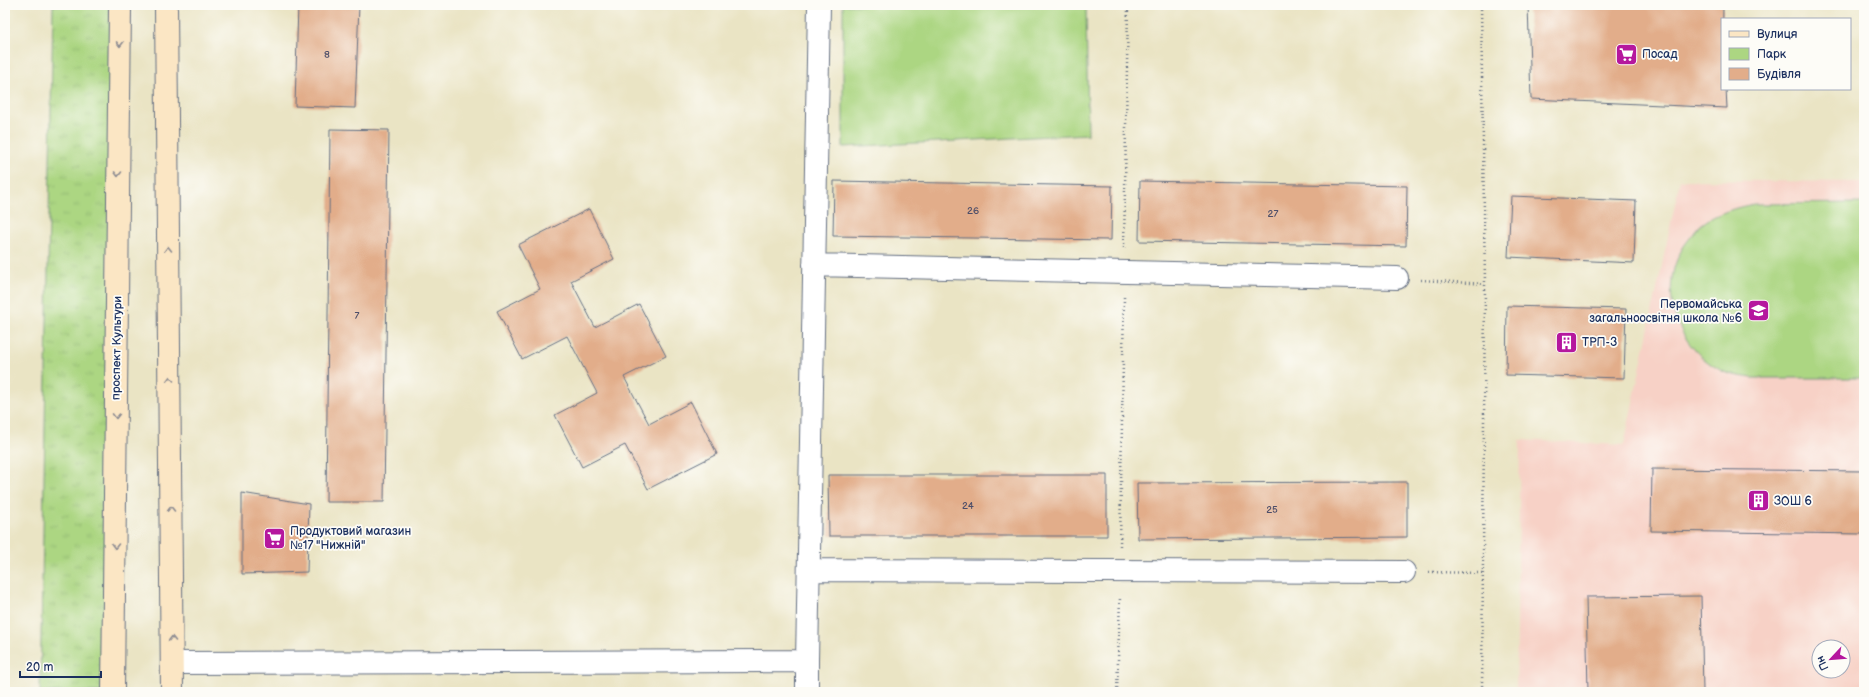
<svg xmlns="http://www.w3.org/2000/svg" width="1869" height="697" viewBox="0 0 1869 697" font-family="'Balsamiq Sans',sans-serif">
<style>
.built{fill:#f7d1c6;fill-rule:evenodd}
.grass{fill:url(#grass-tufts);stroke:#648270}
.park{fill:#acd682;stroke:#648270}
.building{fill:#e2ad8a}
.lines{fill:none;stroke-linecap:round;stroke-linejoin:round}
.street-casing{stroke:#636e82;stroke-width:24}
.secondary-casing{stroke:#636e82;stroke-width:24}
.path{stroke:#636e82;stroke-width:2.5;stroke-dasharray:1 3;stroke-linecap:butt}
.street{stroke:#fff;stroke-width:22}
.secondary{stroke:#fbe6c4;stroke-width:22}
.oneway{stroke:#8b8a91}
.labels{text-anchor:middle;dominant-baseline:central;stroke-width:3.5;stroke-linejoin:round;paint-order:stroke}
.number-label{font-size:10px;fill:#4d4e69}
.poi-label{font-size:12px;fill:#1b2f5e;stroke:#fdfcf7;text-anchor:start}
.street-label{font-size:12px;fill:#1b2f5e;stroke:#fdfcf7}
</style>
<defs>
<pattern id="grass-tufts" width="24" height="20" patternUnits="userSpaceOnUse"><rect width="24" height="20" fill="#acd682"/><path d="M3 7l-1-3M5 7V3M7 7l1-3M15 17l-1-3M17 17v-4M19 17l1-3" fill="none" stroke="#93b873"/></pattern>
</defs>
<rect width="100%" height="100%" fill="#fdfcf7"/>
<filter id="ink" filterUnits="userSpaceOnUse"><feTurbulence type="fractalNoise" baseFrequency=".025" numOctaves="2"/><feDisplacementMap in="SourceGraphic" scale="8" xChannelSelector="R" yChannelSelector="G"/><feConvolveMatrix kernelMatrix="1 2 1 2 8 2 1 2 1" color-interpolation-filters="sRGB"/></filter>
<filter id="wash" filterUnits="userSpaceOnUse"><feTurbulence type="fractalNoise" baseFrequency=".012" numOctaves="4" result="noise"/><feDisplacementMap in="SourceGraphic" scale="16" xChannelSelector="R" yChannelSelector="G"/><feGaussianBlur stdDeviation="0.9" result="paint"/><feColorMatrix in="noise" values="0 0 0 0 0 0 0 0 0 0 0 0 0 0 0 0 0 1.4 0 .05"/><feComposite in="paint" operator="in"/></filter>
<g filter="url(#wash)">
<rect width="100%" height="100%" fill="#eae4c4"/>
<path class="built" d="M 1680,180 L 1864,182 L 1864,692 L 1516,692 L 1520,440 L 1624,445 ZM 1819,647 L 1843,647 L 1843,671 L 1819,671 Z"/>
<path class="grass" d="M 53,5 L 120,5 L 113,692 L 40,692 Z"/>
<path class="park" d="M 843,5 L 1086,5 L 1088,134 L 843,147 Z
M 1864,203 L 1864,378 L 1752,378 C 1740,376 1727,375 1717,368 C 1672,342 1655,280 1690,238 C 1694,234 1697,227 1702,224 C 1714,214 1740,206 1755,204 Z"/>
<g id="blocks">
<path class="building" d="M 298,5 L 359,5 L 355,108 L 295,106 Z
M 1528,5 L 1723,5 L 1722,89 L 1726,89 L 1727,108 L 1531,99 Z
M 330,129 L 389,130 L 384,502 L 326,502 Z
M 834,181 L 1112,186 L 1111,240 L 833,236 Z
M 1140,181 L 1407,186 L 1406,246 L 1139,241 Z
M 1511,196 L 1636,201 L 1634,263 L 1508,257 Z
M 589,209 L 614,259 L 571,281 L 595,327 L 639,304 L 666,356 L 624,377 L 649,424 L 691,402 L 717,454 L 648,489 L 625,445 L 582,467 L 555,415 L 597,393 L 567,336 L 522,359 L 497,311 L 540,289 L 518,245 Z
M 1507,306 L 1626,309 L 1624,378 L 1506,375 Z
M 1652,469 L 1864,471 L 1864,534 L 1651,531 Z
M 828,475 L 1107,475 L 1107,536 L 829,536 Z
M 1407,482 L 1407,537 L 1138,539 L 1137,483 Z
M 242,493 L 309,504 L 307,572 L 242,574 Z
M 1701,596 L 1703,692 L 1588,692 L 1586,597 Z"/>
</g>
</g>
<g filter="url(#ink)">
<use href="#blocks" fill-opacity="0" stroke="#636e82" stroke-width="1"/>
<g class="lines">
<defs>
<path id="street" d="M 814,265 L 1397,278
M 809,570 L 1404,572
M 807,661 L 819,5
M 172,663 L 807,661 L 807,692"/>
<path id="secondary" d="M 166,5 L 172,692
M 113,692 L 120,5"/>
</defs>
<use href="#street" class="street-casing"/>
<use href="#secondary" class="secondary-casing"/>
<path class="path" d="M 1481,5 L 1485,284 L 1482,692
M 1124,248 L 1128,5
M 1421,280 L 1485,284
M 1120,546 L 1124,297
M 1429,572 L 1482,573
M 1117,692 L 1120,597"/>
<use href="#street" class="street"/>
<use href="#secondary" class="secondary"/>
</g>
<defs><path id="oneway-chevron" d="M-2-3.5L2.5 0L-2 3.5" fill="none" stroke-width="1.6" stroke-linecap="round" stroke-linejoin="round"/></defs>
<g class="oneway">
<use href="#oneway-chevron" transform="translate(120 44) rotate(91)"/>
<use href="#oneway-chevron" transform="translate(118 174) rotate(91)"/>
<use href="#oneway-chevron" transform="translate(168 249) rotate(-91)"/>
<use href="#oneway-chevron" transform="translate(170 379) rotate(-91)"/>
<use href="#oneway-chevron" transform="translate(116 416) rotate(91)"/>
<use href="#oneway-chevron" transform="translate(171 509) rotate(-91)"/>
<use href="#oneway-chevron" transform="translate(115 546) rotate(91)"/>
<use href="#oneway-chevron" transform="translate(172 639) rotate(-91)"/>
</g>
</g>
<defs>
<symbol id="supermarket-square" viewBox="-11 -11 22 22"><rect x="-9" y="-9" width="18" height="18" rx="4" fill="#b5179e" stroke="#fdfcf7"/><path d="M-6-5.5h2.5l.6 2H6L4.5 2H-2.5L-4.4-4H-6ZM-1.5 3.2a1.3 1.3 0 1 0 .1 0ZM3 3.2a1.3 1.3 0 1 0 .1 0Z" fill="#fff"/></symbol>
<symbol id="school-square" viewBox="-11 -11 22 22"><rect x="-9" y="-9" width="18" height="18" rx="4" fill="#b5179e" stroke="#fdfcf7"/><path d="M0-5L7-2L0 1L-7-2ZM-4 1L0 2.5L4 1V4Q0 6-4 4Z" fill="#fff"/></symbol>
<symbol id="building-square" viewBox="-11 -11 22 22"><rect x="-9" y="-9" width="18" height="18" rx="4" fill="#b5179e" stroke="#fdfcf7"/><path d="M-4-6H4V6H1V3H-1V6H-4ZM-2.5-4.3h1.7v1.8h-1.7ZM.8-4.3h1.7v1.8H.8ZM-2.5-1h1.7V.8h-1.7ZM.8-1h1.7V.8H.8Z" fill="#fff"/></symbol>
</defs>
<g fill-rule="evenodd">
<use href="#supermarket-square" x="1614" y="42" width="25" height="25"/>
<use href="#school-square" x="1746" y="298" width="25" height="25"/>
<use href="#building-square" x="1554" y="330" width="25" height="25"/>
<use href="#building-square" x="1746" y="488" width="25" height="25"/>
<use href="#supermarket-square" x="262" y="526" width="25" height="25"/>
</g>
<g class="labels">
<g class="number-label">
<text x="327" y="55">8</text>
<text x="973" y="211">26</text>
<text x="1273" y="214">27</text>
<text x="357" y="316">7</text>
<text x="968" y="506">24</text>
<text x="1272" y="510">25</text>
</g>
<g class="poi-label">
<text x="1642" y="54">Посад</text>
<text x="1742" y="304" text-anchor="end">Первомайська<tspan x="1742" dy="14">загальноосвітня школа №6</tspan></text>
<text x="1582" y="342">ТРП-3</text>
<text x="1774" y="501">ЗОШ 6</text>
<text x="290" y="531">Продуктовий магазин<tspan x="290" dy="14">№17 "Нижній"</tspan></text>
</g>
<g class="street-label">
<text transform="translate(117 348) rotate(-89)">проспект Культури</text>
</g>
</g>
<rect width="1869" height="697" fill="none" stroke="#fdfcf7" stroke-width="20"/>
<rect x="1721" y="18" width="130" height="72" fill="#fdfcf7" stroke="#a3aaba"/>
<rect x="1729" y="31" width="20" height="6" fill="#fbe6c4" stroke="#a3aaba"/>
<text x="1757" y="38" font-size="12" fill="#1b2f5e">Вулиця</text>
<rect x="1729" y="48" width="20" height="12" fill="#acd682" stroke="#a3aaba"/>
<text x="1757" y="58" font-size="12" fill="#1b2f5e">Парк</text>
<rect x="1729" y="68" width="20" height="12" fill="#e2ad8a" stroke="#a3aaba"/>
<text x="1757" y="78" font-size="12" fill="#1b2f5e">Будівля</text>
<g transform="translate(1831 659) rotate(244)"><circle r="19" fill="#fdfcf7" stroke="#a3aaba"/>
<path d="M0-3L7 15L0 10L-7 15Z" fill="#b5179e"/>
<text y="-6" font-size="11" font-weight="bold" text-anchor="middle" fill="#1b2f5e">Пн</text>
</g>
<path d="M20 671v6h81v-6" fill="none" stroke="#1b2f5e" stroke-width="2"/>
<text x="26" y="671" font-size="12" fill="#1b2f5e" stroke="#fdfcf7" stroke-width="3" paint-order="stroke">20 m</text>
</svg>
